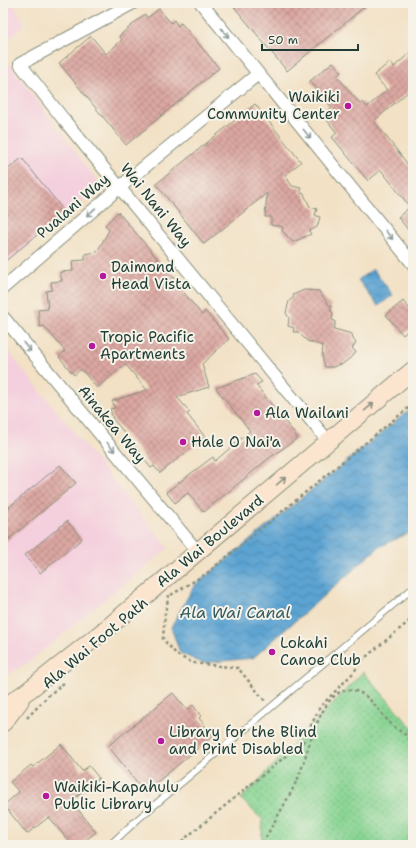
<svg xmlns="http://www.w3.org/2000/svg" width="416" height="848" viewBox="0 0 416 848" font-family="'Shantell Sans',sans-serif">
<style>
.built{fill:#f4cfdd}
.grass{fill:url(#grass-dots);stroke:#538864}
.water{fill:url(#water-waves);stroke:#3d7083}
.building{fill:url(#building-cross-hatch)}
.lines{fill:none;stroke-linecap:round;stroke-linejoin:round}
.lane-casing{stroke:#888f7c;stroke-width:8}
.street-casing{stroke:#888f7c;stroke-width:14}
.secondary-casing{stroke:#888f7c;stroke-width:19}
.path{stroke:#888f7c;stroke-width:2.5;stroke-dasharray:3 3;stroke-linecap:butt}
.lane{stroke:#fff;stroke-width:6}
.street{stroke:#fff;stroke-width:12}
.secondary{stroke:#fbe5cf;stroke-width:17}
.oneway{stroke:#8f9e9a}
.oneway2{stroke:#8d9182}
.poi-dot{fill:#b5179e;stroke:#f7f3e8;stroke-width:1.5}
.labels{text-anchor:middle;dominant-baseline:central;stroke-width:4;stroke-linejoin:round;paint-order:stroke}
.poi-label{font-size:15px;fill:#1f3d34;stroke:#f7f3e8;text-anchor:start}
.street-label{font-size:15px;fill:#1f3d34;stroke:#f7f3e8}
.water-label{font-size:16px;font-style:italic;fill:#315c63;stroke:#f7f3e8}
</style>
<defs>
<pattern id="grass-dots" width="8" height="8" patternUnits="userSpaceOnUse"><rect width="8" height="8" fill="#87d493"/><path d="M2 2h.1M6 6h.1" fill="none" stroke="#6ead79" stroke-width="1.8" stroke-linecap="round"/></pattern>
<pattern id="water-waves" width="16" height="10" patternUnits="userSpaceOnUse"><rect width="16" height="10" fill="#5ba3d2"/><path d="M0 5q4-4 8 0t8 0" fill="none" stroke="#4b86ab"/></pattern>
<pattern id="building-cross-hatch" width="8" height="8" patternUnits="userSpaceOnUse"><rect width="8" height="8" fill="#dca7a2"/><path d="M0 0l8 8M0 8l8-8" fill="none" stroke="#b28985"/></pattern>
</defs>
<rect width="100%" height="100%" fill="#f7f3e8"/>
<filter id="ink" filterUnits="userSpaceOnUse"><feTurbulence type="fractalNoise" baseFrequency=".025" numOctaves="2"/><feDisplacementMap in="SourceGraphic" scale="8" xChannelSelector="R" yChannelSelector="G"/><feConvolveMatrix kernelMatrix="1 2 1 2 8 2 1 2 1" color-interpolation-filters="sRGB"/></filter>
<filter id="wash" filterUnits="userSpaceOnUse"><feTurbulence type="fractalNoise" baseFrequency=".012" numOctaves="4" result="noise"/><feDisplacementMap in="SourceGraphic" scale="16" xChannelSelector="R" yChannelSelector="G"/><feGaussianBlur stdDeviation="0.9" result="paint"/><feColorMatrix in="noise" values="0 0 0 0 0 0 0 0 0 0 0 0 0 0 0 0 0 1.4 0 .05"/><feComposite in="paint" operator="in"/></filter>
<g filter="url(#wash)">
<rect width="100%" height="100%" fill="#f2e1c5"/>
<path class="built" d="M 3,3 L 13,3 L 25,24 L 3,44 Z
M 3,55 L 100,185 L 3,267 Z
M 3,345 L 168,548 L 31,660 L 3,678 Z"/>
<path class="grass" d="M 363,672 L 413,729 L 413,845 L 261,845 L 263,820 L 241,799 Z"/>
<path class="water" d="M 373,269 L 393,295 L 378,306 L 358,280 Z
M 413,407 L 413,531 L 379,547 L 253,658 L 202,663 L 180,653 L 171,627 L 194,586 Z"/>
<g id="blocks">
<path class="building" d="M 231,3 L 369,3 L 287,71 Z
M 159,9 L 171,23 L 174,20 L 178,26 L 181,23 L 219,68 L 126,145 L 59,63 L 91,36 L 106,54 L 122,40 L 119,36 L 145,14 L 147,18 Z
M 413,50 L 413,82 L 406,88 L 409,91 L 374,121 L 413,171 L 413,236 L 398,217 L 410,207 L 381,170 L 368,181 L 332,137 L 337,133 L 323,115 L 332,108 L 310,81 L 333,62 L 341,72 L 337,76 L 360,104 L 363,102 L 367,107 L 387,90 L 374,75 L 390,62 L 394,67 Z
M 255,104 L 301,162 L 285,175 L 292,186 L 301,188 L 301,193 L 304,194 L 310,207 L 317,209 L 315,215 L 320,217 L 317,227 L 309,231 L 311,234 L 293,242 L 282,231 L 283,227 L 271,225 L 271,217 L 265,217 L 267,193 L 204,244 L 156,184 Z
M 22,158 L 65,212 L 3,263 L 3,173 Z
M 118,212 L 174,278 L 176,277 L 183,286 L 180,288 L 202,315 L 205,311 L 229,339 L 202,364 L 209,387 L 177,397 L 190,412 L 187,414 L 205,437 L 160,473 L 154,466 L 151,468 L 144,459 L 145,458 L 113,419 L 110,409 L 115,408 L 112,401 L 147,390 L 125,364 L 97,388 L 81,369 L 74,375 L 59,357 L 65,351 L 44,326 L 40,327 L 38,310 L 48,309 L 46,291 L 52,290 L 51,282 L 62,281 L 60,272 L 73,271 L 72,261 L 85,260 L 85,254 L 97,252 L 109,230 L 105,225 Z
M 304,290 L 319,291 L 328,304 L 331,306 L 331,311 L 333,313 L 332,320 L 335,321 L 335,325 L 334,329 L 352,334 L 353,339 L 356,343 L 352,348 L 356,352 L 353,356 L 341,365 L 340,364 L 333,367 L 325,367 L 322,356 L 323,346 L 307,341 L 298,332 L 293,332 L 294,328 L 288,326 L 289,318 L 286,313 L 289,301 L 294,297 L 293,295 Z
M 403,301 L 413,313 L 413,326 L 403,335 L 386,315 Z
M 255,374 L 262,382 L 256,385 L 298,438 L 268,459 L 204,512 L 188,493 L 175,503 L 166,492 L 213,457 L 215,461 L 250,431 L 216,388 Z
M 60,465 L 76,483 L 3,544 L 3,512 Z
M 67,521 L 82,539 L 40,573 L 25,555 Z
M 173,693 L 187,710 L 193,705 L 201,716 L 199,718 L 213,736 L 145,792 L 108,746 Z
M 61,744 L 82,771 L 89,766 L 99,778 L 73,800 L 78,806 L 76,807 L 96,832 L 80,845 L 72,845 L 49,817 L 27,834 L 4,805 L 19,792 L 10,782 L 31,765 L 33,767 Z"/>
</g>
</g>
<g filter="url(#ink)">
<use href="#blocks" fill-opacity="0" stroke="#888f7c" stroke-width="1"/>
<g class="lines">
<defs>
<path id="lane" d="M 110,845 L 138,819 L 413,588"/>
<path id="street" d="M 133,3 L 20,64 L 64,120 L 328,441
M 201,3 L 413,264
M 3,288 L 120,187 L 258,74
M 3,317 L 197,551"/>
<path id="secondary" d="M 3,708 L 29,690 L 106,629 L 413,370
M 3,723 L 20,701"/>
</defs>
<use href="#lane" class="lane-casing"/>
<use href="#street" class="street-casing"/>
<use href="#secondary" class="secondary-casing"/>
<path class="path" d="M 169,595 L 165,613 L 163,639 L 177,655 L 193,663 L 238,668 L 265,701
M 171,595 L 206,574 L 413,404
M 27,718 L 49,695 L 65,682
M 263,843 C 274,821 288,800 298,778 C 308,757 320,680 356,691 C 371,696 380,713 391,724 C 398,730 406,735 413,741
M 177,845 L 303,742 L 320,707 L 354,672 L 361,661 L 413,618"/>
<use href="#lane" class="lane"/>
<use href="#street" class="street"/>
<use href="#secondary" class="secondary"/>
</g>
<defs><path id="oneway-shaft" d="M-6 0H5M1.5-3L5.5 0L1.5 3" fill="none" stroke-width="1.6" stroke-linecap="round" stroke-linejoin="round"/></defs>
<g class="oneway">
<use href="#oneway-shaft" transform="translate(225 33) rotate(51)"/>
<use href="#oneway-shaft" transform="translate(307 134) rotate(51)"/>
<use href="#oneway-shaft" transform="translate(91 212) rotate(139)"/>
<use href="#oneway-shaft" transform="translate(389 235) rotate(51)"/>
<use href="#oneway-shaft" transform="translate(27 347) rotate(50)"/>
<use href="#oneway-shaft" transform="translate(111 447) rotate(50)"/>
</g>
<g class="oneway2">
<use href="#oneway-shaft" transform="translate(369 407) rotate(-40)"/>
<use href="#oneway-shaft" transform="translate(281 481) rotate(-40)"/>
</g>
</g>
<g class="poi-dot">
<circle cx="348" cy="106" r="4"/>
<circle cx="103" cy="276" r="4"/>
<circle cx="92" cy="346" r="4"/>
<circle cx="257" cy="413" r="4"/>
<circle cx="183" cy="442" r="4"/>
<circle cx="272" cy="652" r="4"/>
<circle cx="161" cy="741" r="4"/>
<circle cx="46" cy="796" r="4"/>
</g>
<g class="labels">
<g class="poi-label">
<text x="340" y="97" text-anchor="end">Waikiki<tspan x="340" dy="17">Community Center</tspan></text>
<text x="111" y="267">Daimond<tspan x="111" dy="17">Head Vista</tspan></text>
<text x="100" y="337">Tropic Pacific<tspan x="100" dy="17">Apartments</tspan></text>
<text x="265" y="413">Ala Wailani</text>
<text x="191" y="442">Hale O Nai'a</text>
<text x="280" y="643">Lokahi<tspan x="280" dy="17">Canoe Club</tspan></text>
<text x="169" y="732">Library for the Blind<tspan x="169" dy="17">and Print Disabled</tspan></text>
<text x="54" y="787">Waikiki-Kapahulu<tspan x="54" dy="17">Public Library</tspan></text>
</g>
<g class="street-label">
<text transform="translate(156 205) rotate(51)">Wai Nani Way</text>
<text transform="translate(73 206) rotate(-41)">Pualani Way</text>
<text transform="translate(112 424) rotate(50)">Ainakea Way</text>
<text transform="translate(210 541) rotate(-40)">Ala Wai Boulevard</text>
<text transform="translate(95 643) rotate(-40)">Ala Wai Foot Path</text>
</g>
<g class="water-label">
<text x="235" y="612">Ala Wai Canal</text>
</g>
</g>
<rect width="416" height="848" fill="none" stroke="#f7f3e8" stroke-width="16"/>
<path d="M262 44v6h96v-6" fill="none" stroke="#1f3d34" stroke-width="2"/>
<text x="268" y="44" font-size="12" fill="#1f3d34" stroke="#f7f3e8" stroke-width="3" paint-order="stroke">50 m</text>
</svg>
